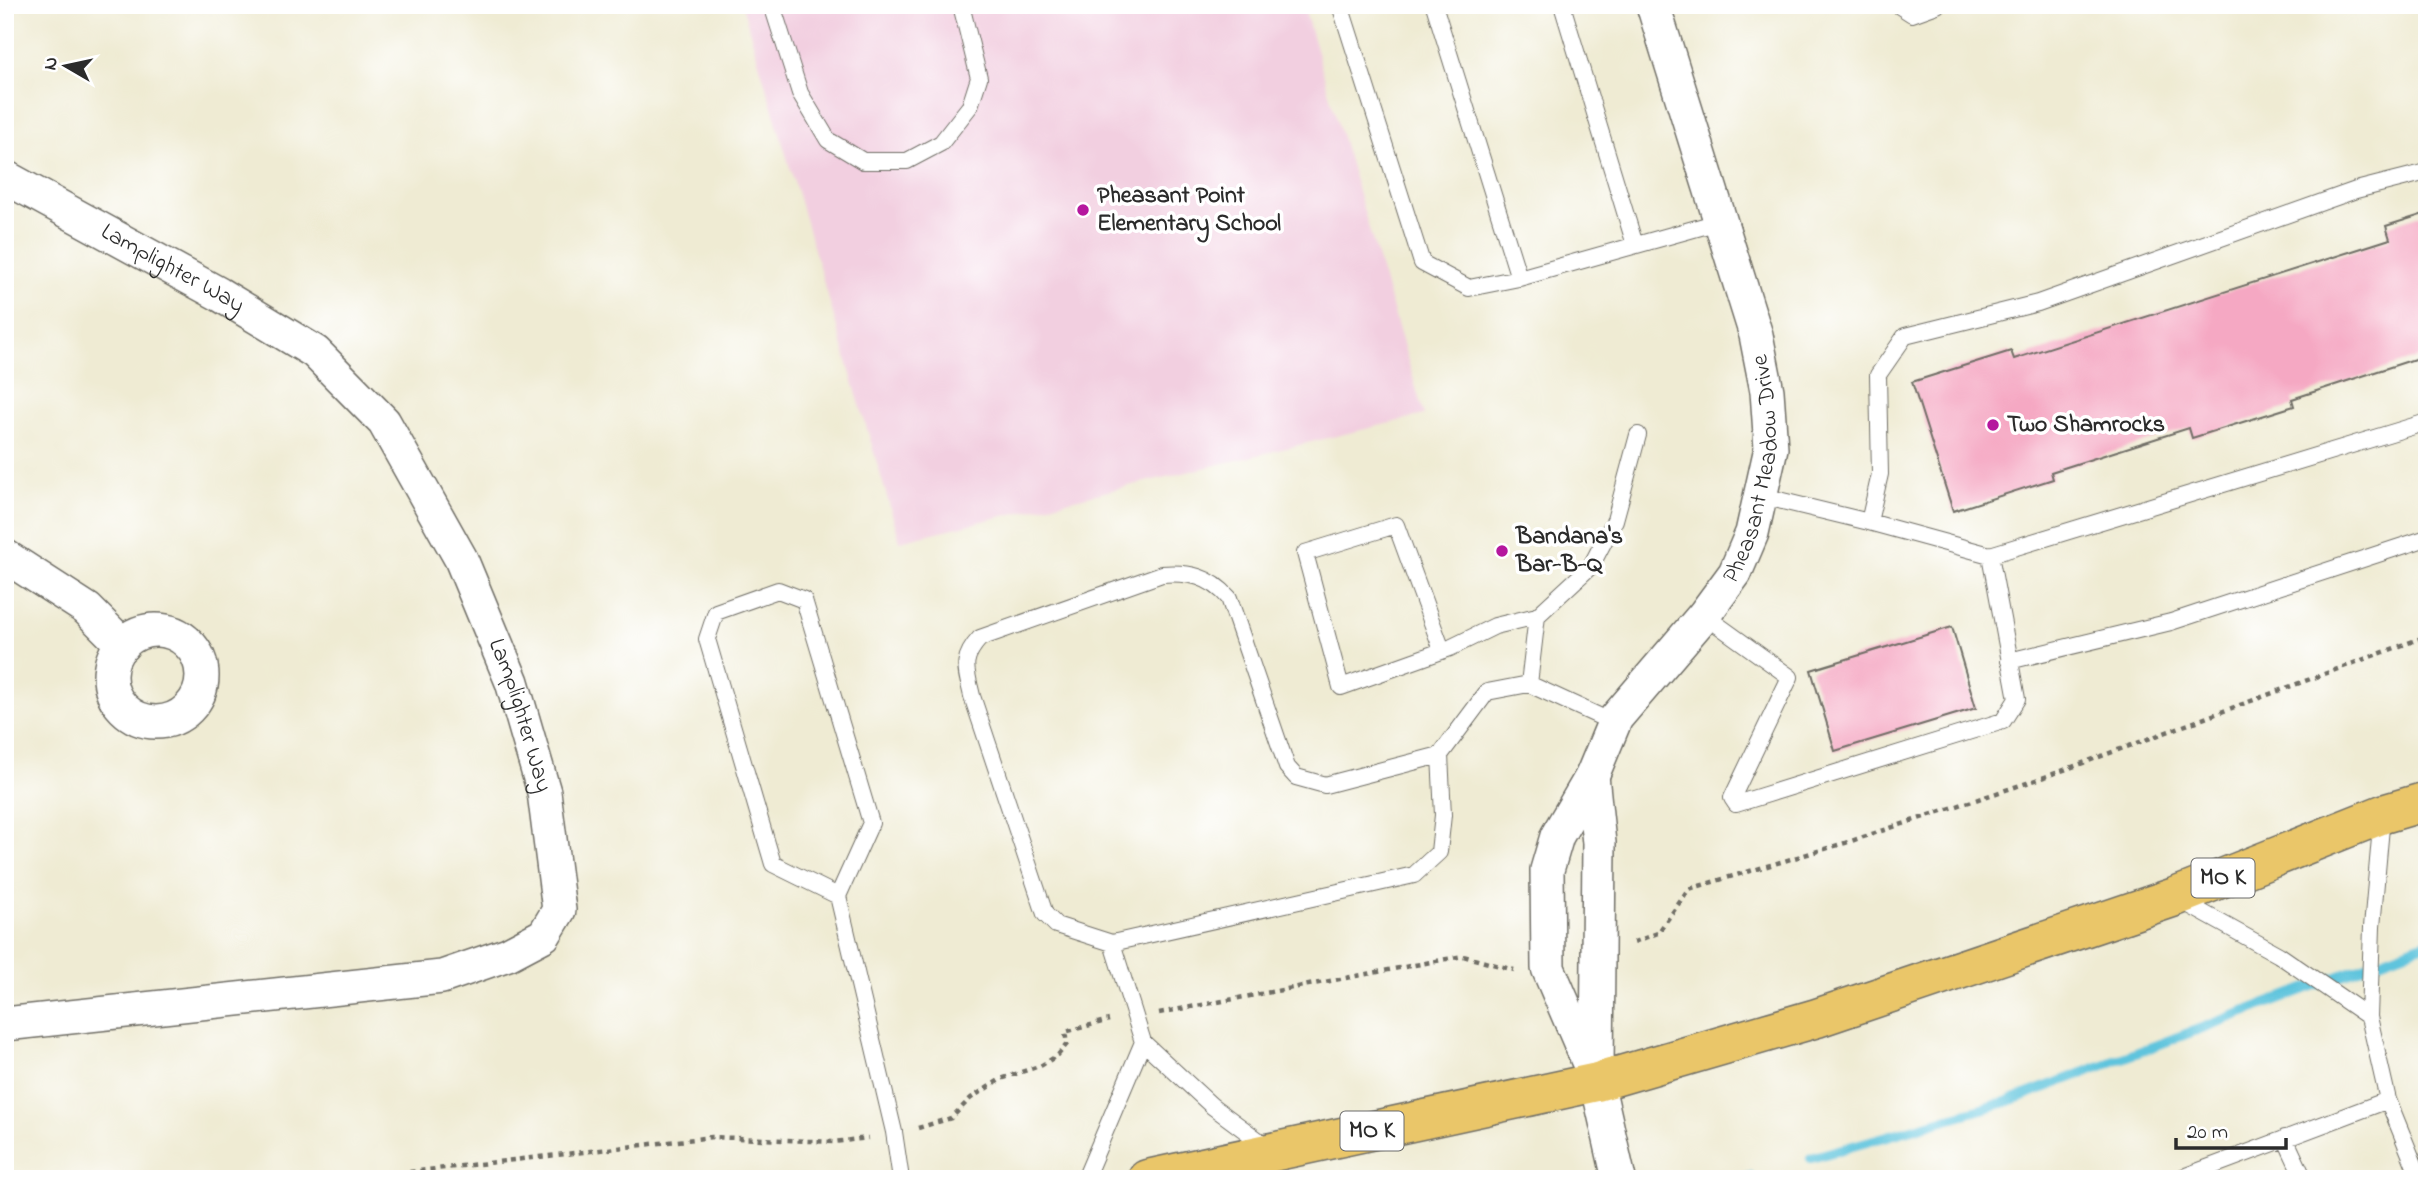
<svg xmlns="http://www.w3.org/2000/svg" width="2432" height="1184" viewBox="0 0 2432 1184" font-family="'Indie Flower',sans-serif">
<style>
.built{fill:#f2cfe0}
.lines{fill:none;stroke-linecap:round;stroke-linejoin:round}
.stream{stroke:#5fc4dd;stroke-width:10}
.building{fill:#f5a8c3}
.service-casing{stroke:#706e66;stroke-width:18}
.minor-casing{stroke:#706e66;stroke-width:36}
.primary-casing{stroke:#706e66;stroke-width:41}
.path{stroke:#706e66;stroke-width:4.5;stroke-dasharray:5 5;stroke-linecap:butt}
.service{stroke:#fff;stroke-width:16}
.minor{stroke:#fff;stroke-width:33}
.primary{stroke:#eac669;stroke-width:38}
.poi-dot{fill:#b5179e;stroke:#fff;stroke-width:2.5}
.labels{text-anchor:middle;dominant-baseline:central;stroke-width:7;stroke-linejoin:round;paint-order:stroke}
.shield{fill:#fff;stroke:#6b6b6b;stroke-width:2}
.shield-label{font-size:23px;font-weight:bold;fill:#2b2b2b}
.poi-label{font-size:24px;font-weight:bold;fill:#2b2b2b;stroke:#fff;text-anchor:start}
.street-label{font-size:24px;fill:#2b2b2b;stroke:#fff}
</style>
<rect width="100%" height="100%" fill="#fff"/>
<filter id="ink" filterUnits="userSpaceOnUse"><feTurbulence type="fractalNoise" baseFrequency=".0143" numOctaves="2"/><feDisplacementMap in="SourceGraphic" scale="14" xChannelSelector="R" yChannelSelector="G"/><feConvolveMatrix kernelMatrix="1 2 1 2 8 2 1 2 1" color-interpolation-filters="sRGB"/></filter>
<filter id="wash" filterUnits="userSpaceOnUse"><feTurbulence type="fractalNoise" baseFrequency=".00686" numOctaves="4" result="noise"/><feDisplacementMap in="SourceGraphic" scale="28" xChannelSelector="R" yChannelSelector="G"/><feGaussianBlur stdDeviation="1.57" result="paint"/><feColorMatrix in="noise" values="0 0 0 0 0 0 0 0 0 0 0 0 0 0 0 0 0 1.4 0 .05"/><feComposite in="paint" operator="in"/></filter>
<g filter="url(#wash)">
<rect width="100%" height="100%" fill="#efebd3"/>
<path class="built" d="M 742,5 L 1303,5 L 1424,415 L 900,541 Z"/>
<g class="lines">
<path class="stream" d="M 1811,1158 L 2006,1102 L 2427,943
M 1744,1179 L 1750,1177"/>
</g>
<g id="blocks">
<path class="building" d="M 2427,213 L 2427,355 L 2292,399 L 2294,406 L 2192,438 L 2189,428 L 2051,472 L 2053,479 L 1953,511 L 1912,382 L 2011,351 L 2014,359 L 2390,239 L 2386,226 Z
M 1952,627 L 1976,708 L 1835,751 L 1811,670 Z"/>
</g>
</g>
<g filter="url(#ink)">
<use href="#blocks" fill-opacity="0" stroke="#706e66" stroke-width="2"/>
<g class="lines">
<defs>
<path id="service" d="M 772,5 L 800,93 L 828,140 L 863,161 L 907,161 L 941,143 L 970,106 L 979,78 L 961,5
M 1340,5 L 1422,263 L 1469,288 L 1519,278 L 1722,221
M 1434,5 L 1519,278
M 1562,5 L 1635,245
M 1898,5 L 1912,14 L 1937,5
M 1762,496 L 1869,522 L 1880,474 L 1878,375 L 1905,336 L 2038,303 L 2356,190 L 2427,172
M 1990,555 L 2427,422
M 1704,615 L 1790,677 L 1732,798 L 1736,804 L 2003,721 L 2017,699 L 1990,555 L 1869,522
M 1537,616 L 1591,566 L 1615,520 L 1638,435
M 2009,661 L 2171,622 L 2427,538
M 1529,684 L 1614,723
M 1440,755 L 1443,815 L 1439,852 L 1414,875 L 1112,943 L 1056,925 L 1045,914 L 972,696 C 966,669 960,660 980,638 L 1162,574 C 1189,572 1210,576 1229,598 L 1287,767 L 1296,777 L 1325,785 L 1440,755 L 1487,692 L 1529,684 L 1537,616 L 1495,626 L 1450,648 L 1341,687 L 1305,553 L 1396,525 L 1442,650
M 2382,816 L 2372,927 L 2369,1017 L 2388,1100 L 2420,1179
M 838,896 L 773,864 L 707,639 L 716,612 L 778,590 L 804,600 L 871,823 L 838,896 L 894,1132 L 901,1179
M 2178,899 L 2279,955 L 2369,1017
M 1112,943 L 1143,1042 L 1212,1106 L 1270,1149
M 2285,1138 L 2304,1179
M 1085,1179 L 1143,1042
M 2178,1179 L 2388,1100"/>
<g id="minor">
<path id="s1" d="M 5,177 L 219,294 L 315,352 L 384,422 L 461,559 L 512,682 L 544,792 L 559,910 L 544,935 L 508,954 L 442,977 L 5,1024"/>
<path d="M 5,556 L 87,609 L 123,645"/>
<circle cx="156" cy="676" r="46"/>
<path d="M 1592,776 L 1599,843 L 1597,1069"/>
<path id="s2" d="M 1619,1179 L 1597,1082 L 1548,968 L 1547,870 L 1557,836 L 1592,776 L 1616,718 L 1704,615 L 1735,573 L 1752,533 L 1771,448 L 1767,391 L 1756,335 L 1653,5"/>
</g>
<path id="primary" d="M 1147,1179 L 1597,1082 L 1817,1018 L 2175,897 L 2383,814 L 2427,801"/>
</defs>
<use href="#service" class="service-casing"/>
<use href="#minor" class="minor-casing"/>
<use href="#primary" class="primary-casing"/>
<path class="path" d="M 1634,942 L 1658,933 L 1689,889 L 1845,843 L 2045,777 L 2427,636
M 1159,1013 L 1463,956 L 1514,970
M 918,1128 L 951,1118 L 971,1098 L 1001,1079 L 1042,1065 L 1058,1055 L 1067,1044 L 1065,1032 L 1109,1020
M 350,1179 L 712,1137 L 834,1142 L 868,1138"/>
<use href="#service" class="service"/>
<use href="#minor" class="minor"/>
<use href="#primary" class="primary"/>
</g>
</g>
<g class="poi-dot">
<circle cx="1083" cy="210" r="7"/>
<circle cx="1993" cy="425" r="7"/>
<circle cx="1502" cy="551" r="7"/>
</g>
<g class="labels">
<g class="shield">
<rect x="2191.5" y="858.5" width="63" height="39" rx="5"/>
<rect x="1340.5" y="1111.5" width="63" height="39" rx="5"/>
</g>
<g class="shield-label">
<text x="2223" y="878">MO K</text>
<text x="1372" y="1131">MO K</text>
</g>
<g class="poi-label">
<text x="1097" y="196">Pheasant Point<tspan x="1097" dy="28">Elementary School</tspan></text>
<text x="2007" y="425">Two Shamrocks</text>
<text x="1516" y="537">Bandana's<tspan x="1516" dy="28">Bar-B-Q</tspan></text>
</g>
<g class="street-label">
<text stroke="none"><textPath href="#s1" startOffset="191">Lamplighter Way</textPath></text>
<text stroke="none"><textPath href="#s2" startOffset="784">Pheasant Meadow Drive</textPath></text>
<text stroke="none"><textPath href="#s1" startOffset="779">Lamplighter Way</textPath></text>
</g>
</g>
<rect width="2432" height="1184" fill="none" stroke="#fff" stroke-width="28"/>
<g transform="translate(66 66) rotate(279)" stroke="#ffffff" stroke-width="5" paint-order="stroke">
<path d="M0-5L12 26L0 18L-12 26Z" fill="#2b2b2b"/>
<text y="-10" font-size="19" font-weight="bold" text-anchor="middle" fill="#2b2b2b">N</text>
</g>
<path d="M2176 1138v10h110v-10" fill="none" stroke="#2b2b2b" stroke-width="3.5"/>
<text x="2187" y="1138" font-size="21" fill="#2b2b2b" stroke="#ffffff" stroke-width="5" paint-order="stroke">20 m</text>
</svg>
